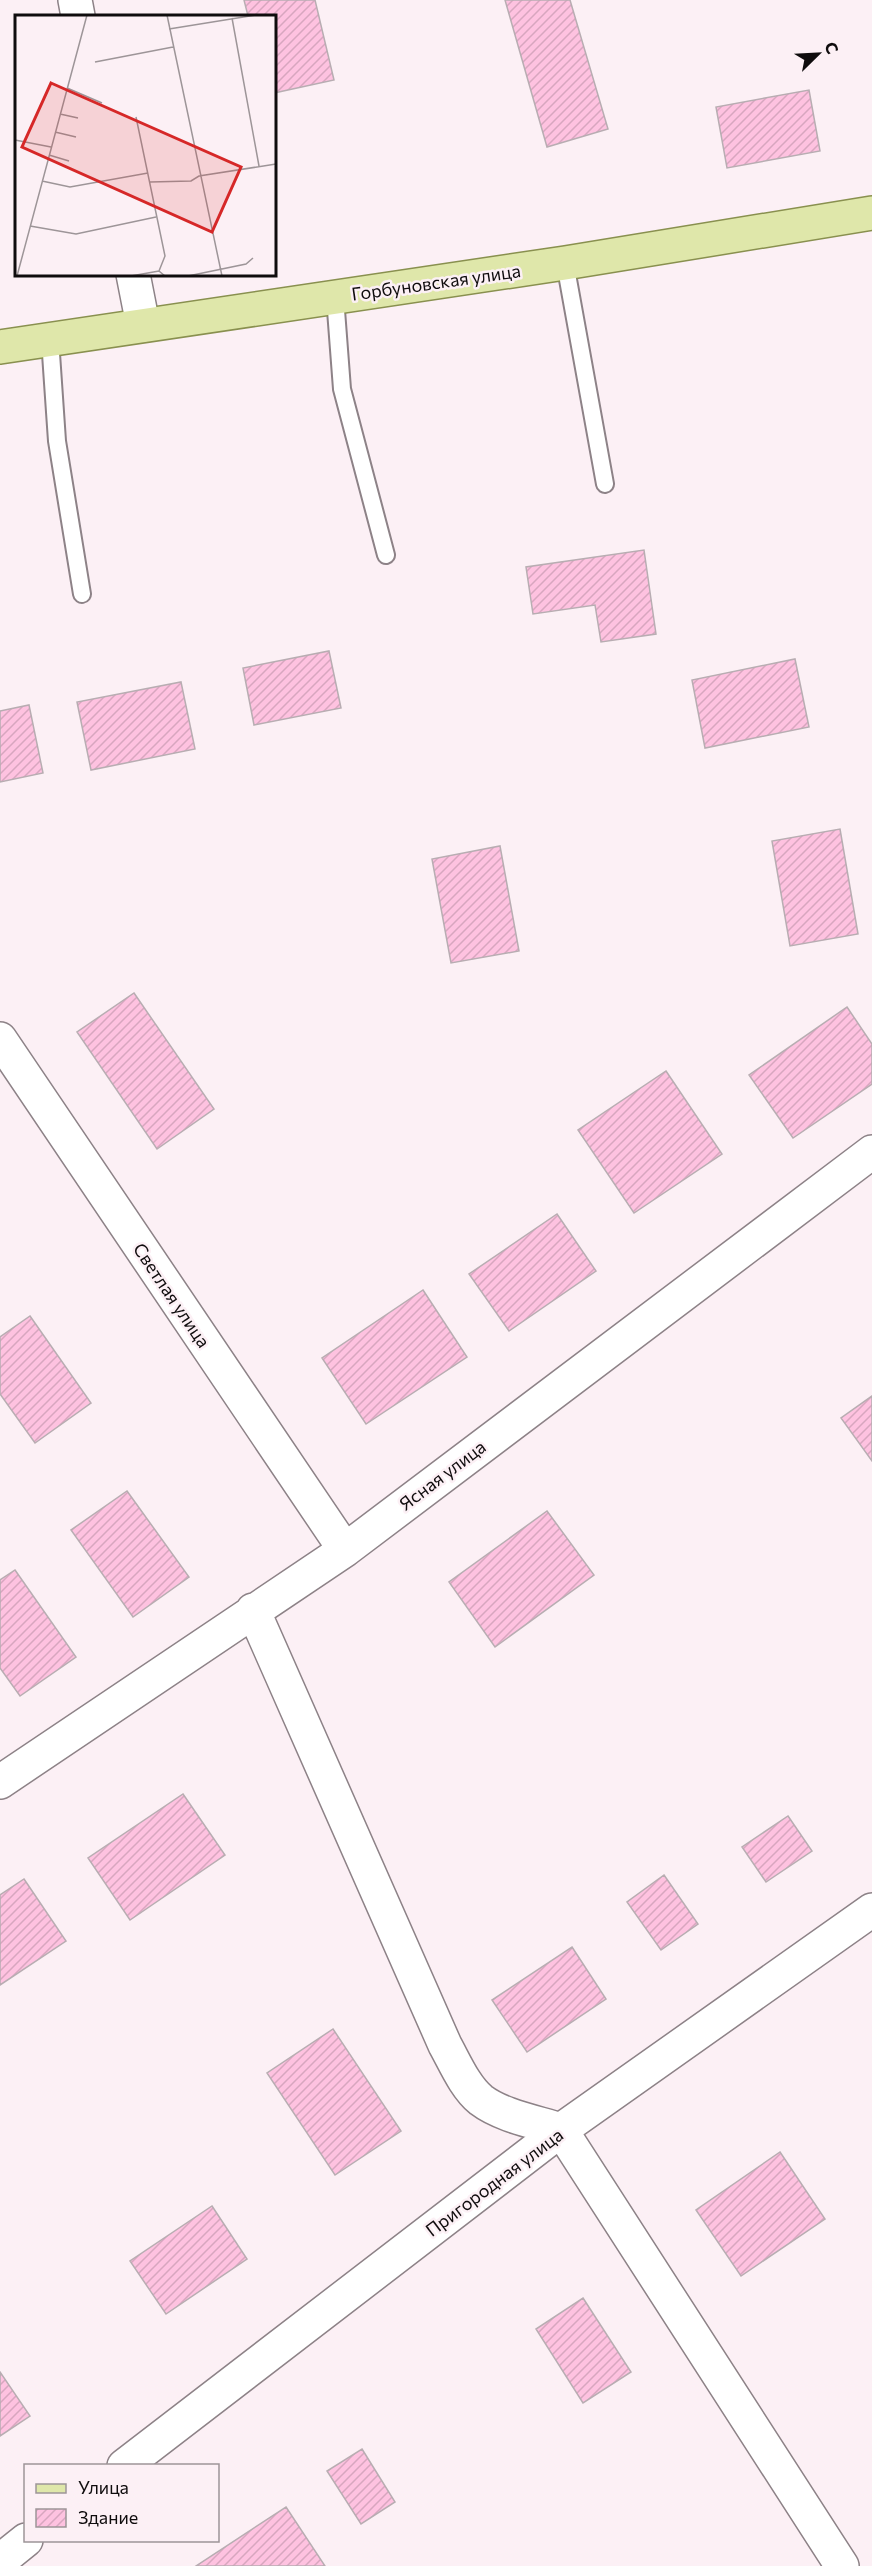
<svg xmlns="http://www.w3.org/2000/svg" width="872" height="2566" viewBox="0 0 872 2566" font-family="Commissioner,sans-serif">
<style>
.building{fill:url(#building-hatch);stroke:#b8adb2;stroke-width:1.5}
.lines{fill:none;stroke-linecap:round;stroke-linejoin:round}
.service-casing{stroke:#8d8287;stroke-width:20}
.minor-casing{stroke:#8d8287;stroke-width:36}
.primary-casing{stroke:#89904f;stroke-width:36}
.service{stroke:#fff;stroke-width:16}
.minor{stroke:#fff;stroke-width:33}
.primary{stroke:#dfe7aa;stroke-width:33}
.labels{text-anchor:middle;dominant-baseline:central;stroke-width:5;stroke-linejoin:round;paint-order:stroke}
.street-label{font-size:18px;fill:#0f0c0d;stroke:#fcf0f5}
.inset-road{fill:none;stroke:#9d9598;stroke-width:1.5}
.view{fill:#d62828;fill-opacity:0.15;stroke:#d62828;stroke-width:3}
.inset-edge{fill:none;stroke:#0f0c0d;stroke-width:3}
</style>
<defs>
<pattern id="building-hatch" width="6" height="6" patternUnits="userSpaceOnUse" patternTransform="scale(1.5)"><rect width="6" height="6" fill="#fec2e0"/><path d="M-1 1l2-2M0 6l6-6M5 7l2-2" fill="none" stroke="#d8a6bf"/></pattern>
</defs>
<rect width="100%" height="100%" fill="#fcf0f5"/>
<path class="building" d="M 244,0 L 315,0 L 334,80 L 274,93 L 274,16 L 248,16 Z
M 505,0 L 570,0 L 608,129 L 547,147 Z
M 809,90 L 820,151 L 727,168 L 716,107 Z
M 644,550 L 656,634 L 601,642 L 595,605 L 533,614 L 526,567 Z
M 329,651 L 341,708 L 254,725 L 243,668 Z
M 795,659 L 809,727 L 705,748 L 692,680 Z
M 181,682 L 195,749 L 91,770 L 77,702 Z
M 29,705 L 43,773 L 0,782 L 0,711 Z
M 840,829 L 858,934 L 790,946 L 772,841 Z
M 500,846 L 519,951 L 451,963 L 432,859 Z
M 134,993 L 214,1109 L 157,1149 L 77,1032 Z
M 847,1007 L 872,1044 L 872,1084 L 793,1138 L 749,1075 Z
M 666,1071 L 722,1154 L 634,1213 L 578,1130 Z
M 557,1214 L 596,1271 L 509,1331 L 469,1274 Z
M 423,1290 L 467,1357 L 366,1424 L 322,1358 Z
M 30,1316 L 91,1403 L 35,1443 L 0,1394 L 0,1337 Z
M 872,1396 L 872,1461 L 841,1418 Z
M 127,1491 L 189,1577 L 133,1617 L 71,1530 Z
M 547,1511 L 594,1575 L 495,1647 L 449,1582 Z
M 15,1570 L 76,1657 L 20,1696 L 0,1668 L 0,1580 Z
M 183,1794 L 225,1855 L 130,1920 L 88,1858 Z
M 788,1816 L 812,1851 L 766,1882 L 742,1847 Z
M 664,1875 L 698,1924 L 661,1950 L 627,1902 Z
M 24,1879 L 66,1941 L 0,1985 L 0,1895 Z
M 572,1947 L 606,1999 L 527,2052 L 492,2000 Z
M 333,2029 L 401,2131 L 335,2175 L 267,2073 Z
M 780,2152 L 825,2219 L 741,2276 L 696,2210 Z
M 212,2206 L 247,2259 L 166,2314 L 130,2261 Z
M 583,2298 L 631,2372 L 583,2403 L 536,2329 Z
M 0,2372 L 30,2416 L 0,2436 Z
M 362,2449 L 395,2502 L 361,2524 L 327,2471 Z
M 286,2507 L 325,2566 L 196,2566 Z"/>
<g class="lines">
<defs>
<path id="service" d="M 565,263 L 605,484
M 335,297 L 342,389 L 386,555
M 50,339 L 57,441 L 82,594"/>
<path id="minor" d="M 75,0 L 78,16
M 133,274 L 143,325
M 0,1039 L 345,1550
M 253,1610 L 445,2045 C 455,2063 465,2087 481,2100 C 502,2116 536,2122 561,2130 L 842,2566
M 0,1782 L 345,1550 L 872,1152
M 124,2466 L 561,2130 L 872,1910
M 0,2561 L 26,2540"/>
<path id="primary" d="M 0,347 L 565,263 L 872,213"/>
</defs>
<use href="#service" class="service-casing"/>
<use href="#minor" class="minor-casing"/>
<use href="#primary" class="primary-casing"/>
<use href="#service" class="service"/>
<use href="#minor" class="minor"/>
<use href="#primary" class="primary"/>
</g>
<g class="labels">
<g class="street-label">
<text transform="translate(436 282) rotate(-8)">Горбуновская улица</text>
<text transform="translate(172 1295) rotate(56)">Светлая улица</text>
<text transform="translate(442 1475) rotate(-37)">Ясная улица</text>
<text transform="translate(494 2182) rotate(-37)">Пригородная улица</text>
</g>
</g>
<g transform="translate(15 15)">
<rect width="261" height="261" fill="#fcf0f5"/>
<path class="inset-road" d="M 152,0 L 207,261M 217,3 L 244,151M 154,14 L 241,0M 80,47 L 158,32M 52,73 L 87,88M 45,99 L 63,103M 121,102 L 150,241 L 144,256 L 150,261M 40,117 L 61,122M 0,125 L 36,132M 34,140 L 54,146M 27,166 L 55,172 L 133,158M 135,167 L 176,166 L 184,161 L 261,149M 15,211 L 61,219 L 141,202M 2,261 L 72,0M 116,261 L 144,256M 173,261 L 231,249 L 238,243"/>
<path class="view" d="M 36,68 L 226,152 L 197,217 L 7,132 Z"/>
<rect width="261" height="261" class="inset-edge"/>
</g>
<rect x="24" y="2464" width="195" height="78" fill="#fcf0f5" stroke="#9d9598" stroke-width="1.5"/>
<rect x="36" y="2484" width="30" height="9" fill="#dfe7aa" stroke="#9d9598" stroke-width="1.5"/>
<text x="78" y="2494" font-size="18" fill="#0f0c0d">Улица</text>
<rect x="36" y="2509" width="30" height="18" fill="url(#building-hatch)" stroke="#9d9598" stroke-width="1.5"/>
<text x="78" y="2524" font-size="18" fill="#0f0c0d">Здание</text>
<g transform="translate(818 54) rotate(66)" stroke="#fcf0f5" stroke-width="4.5" paint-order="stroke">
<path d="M0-4.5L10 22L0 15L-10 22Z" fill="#0f0c0d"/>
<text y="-9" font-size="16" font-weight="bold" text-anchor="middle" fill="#0f0c0d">С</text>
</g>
</svg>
